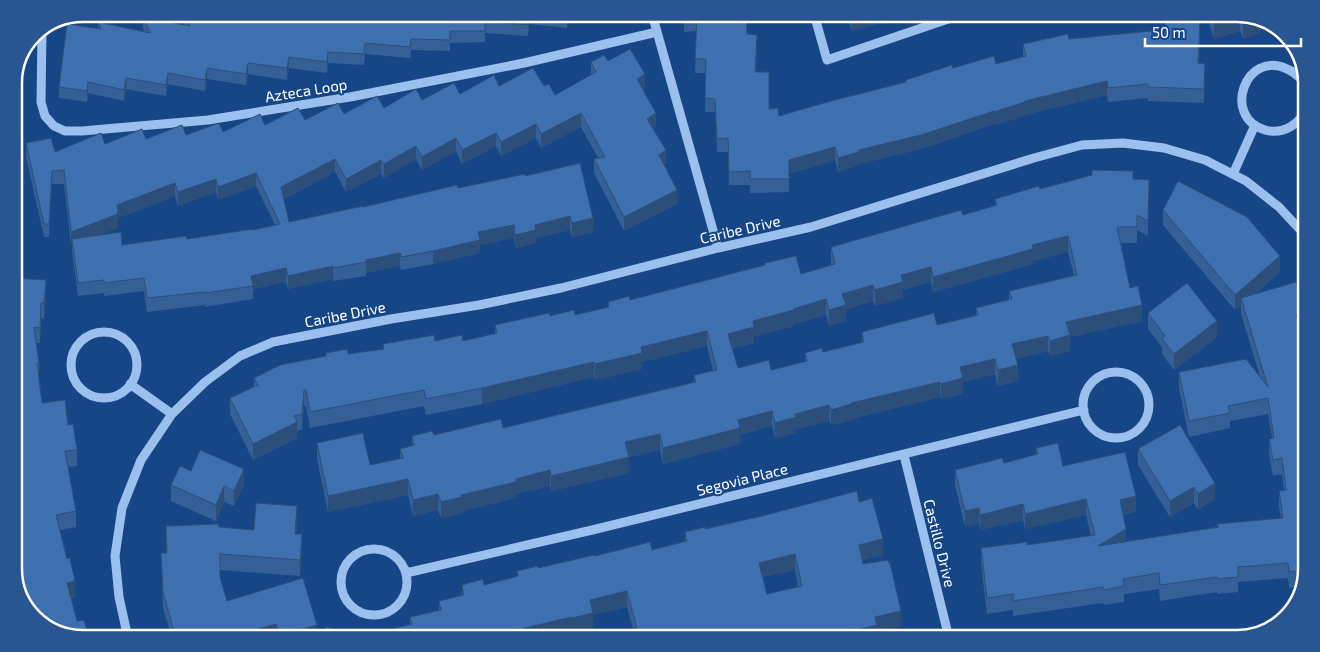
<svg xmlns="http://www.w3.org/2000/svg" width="1320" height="652" viewBox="0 0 1320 652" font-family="'Exo 2',sans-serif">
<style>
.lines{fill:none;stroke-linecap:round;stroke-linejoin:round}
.minor{stroke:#9cc0ee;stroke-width:9}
.wall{fill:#356097;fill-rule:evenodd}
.shaded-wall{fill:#2b4e7b}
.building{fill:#3e70b0;stroke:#2b4e7b;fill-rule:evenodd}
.labels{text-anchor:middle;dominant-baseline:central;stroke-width:4;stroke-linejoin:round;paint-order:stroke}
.street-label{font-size:15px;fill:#fff;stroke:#164686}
.rim{fill:none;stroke:#fff;stroke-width:2.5}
</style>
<rect width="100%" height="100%" fill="#164686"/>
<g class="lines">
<path class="minor" d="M 652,14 L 718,248
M 814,14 L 827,60 L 963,14
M 42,31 L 41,102 L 45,116 L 54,126 L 65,131 L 82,131 L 208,120 L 350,97 L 524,63 L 657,32
M 1306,91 C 1304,81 1297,73 1287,69 C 1246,49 1221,117 1265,130 C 1283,135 1302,124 1306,106
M 1233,174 L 1255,125
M71 365a33 33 0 1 1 66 0a33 33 0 1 1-66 0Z
M1083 405a33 33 0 1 1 66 0a33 33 0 1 1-66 0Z
M 130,384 L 172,414
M 904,455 L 949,638
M341 582a33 33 0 1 1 66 0a33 33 0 1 1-66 0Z
M 406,573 L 588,531 L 1084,410
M 128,638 L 119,597 L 115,556 L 122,508 L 141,460 L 172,414 L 205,382 L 240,356 L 273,342 L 391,319 L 479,305 L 561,288 L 718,248 L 811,227 L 1034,158 L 1082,145 L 1123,143 L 1164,148 L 1205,160 L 1246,181 L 1279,207 L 1306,236"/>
</g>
<path class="wall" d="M 184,14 L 191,14 L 226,20 L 262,15 L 262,14 L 604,14 L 604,19 L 568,18 L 567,28 L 529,24 L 528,36 L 485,33 L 485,42 L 450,43 L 450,51 L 411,50 L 410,58 L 365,54 L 364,65 L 328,63 L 327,73 L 289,68 L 287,80 L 248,74 L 246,85 L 207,79 L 205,91 L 168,84 L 166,96 L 126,89 L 124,101 L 88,93 L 87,102 L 59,98 L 59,87 L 98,28 L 98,22 L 144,32 L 143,28 L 143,17 L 184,25 Z
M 684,14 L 746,14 L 747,34 L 757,49 L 756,72 L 769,109 L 779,116 L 906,83 L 906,80 L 953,68 L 996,64 L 1023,56 L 1023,44 L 1069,39 L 1200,36 L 1199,63 L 1205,77 L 1204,103 L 1148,101 L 1148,98 L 1108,102 L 1107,95 L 1025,115 L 1025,116 L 994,125 L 994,124 L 921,149 L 859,164 L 859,165 L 838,172 L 835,160 L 789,174 L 789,192 L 750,193 L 750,185 L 729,185 L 728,152 L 717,152 L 715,112 L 705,112 L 706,73 L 695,73 L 697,31 L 684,32 Z
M 847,14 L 915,14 L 852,31 Z
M 1206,14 L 1237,14 L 1261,19 L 1261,32 L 1243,39 L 1240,31 L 1214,39 Z
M 608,61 L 645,88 L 643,89 L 656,127 L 653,129 L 666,163 L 664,165 L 677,204 L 624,231 L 594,173 L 594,159 L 598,158 L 581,127 L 541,148 L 536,138 L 501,156 L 496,146 L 462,164 L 456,151 L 422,170 L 416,159 L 384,178 L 381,174 L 346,192 L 335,172 L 284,199 L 289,222 L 458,188 L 525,176 L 593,232 L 572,237 L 570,230 L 536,238 L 536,243 L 515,248 L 514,238 L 480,245 L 480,253 L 433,264 L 401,270 L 400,266 L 366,273 L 366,276 L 333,281 L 333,279 L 288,289 L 286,282 L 253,289 L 253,299 L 205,307 L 205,305 L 147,312 L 144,291 L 104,296 L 104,293 L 78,296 L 72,252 L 72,245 L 71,245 L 64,184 L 52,184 L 49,237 L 44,237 L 26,157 L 26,143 L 55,152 L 105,144 L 146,139 L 223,132 L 265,125 L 305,120 L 384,108 L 499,86 L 544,86 L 555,95 L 591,75 L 591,62 ZM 256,186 L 275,225 L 253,230 L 187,239 L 122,245 L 98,235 L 118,228 L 118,218 L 175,196 L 178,206 L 216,192 L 218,200 Z
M 1133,179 L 1149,180 L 1148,236 L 1137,230 L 1137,243 L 1121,243 L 1130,288 L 1142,321 L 1070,337 L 1070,351 L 1050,356 L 1048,351 L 1016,359 L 1018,381 L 998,386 L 995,374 L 963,382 L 963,394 L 941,399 L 940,397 L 851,419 L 851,420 L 831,425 L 829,421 L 796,429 L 796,433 L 775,438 L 772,426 L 740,435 L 740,444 L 663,464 L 660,450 L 629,457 L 629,473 L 551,491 L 550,486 L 516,494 L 516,498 L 462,511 L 462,513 L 441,518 L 438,510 L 413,516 L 408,495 L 328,512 L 317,459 L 317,443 L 370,465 L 400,459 L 400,449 L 412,446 L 412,436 L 434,435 L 503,428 L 694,382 L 694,375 L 713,371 L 707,346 L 642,362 L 642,369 L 595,380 L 594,377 L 482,404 L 426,415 L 424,406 L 310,428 L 306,406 L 304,406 L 302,430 L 297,431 L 297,438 L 253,460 L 230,414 L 230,398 L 254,386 L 254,378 L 326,356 L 326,353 L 348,354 L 383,349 L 383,344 L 435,341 L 463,341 L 495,334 L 495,325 L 550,316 L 575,315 L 608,307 L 608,302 L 630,300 L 765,265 L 765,263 L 801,274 L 831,265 L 831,247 L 963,215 L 995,206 L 995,199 L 1040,189 ZM 1068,252 L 1074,275 L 1009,291 L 1009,300 L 976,308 L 976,315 L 937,325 L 862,332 L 862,343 L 823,352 L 805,353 L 805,362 L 771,370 L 738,368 L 732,348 L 754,343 L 754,336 L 794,326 L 794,324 L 826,315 L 829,326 L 846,321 L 846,309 L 873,301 L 875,306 L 903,298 L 903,290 L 931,282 L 933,292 L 1033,264 L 1033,261 Z
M 1163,210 L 1280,272 L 1254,295 L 1306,328 L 1300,330 L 1306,569 L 1302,586 L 1289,588 L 1288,578 L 1238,582 L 1238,592 L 1217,594 L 1217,592 L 1160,601 L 1159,589 L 1124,594 L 1124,602 L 1104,605 L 1103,603 L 1013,616 L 1013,610 L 987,614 L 981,564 L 981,548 L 1027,545 L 1091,536 L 1086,515 L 1025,529 L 1023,520 L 980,530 L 979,524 L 965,527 L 955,485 L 955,470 L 1004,463 L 1036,455 L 1036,448 L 1063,466 L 1136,511 L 1123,515 L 1126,542 L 1217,527 L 1217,524 L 1281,518 L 1279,507 L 1279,491 L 1284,490 L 1282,474 L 1273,476 L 1269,454 L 1269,439 L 1272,438 L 1268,414 L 1230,421 L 1230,428 L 1189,437 L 1179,388 L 1179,372 L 1260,377 L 1241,314 L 1241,306 L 1235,310 L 1163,225 Z
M 14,278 L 46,295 L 44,319 L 41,318 L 40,343 L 36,343 L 39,363 L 39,379 L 42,403 L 68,425 L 77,450 L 77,466 L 68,467 L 76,511 L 76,527 L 60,530 L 75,597 L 71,598 L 77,621 L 89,638 L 18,543 L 15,526 Z
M 1148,313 L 1217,337 L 1174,370 L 1162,354 L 1162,347 L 1148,329 Z
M 1138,449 L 1215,499 L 1198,510 L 1194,503 L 1170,517 L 1138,465 Z
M 191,471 L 244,485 L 234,506 L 224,502 L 216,521 L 171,501 L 171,485 Z
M 859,502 L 883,555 L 862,560 L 863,564 L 901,626 L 877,632 L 877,638 L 601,638 L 633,629 L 627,607 L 593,615 L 593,629 L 572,634 L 572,632 L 548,638 L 387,638 L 387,630 L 410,625 L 410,617 L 439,611 L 439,601 L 462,595 L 462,585 L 484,585 L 517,577 L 517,571 L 538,568 L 595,556 L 652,550 L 685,541 L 685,532 ZM 795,570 L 798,587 L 767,594 L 763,577 Z
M 297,522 L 296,534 L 302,550 L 300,576 L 220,570 L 220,577 L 227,601 L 317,638 L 172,638 L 163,608 L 161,553 L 166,553 L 166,526 L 219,527 L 254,530 Z"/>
<path class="shaded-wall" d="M 529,14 L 529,24 L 528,36 L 528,25 Z
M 852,14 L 915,14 L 852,31 Z
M 1240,15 L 1240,31 L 1214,39 L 1214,24 Z
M 1257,18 L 1261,19 L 1261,32 L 1243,39 L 1243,23 Z
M 1200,22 L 1200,36 L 1198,77 L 1198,63 Z
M 757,35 L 757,49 L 755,85 L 755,72 Z
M 328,52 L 328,63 L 327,73 L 327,62 Z
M 289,57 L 289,68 L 287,80 L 287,68 Z
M 248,63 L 248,74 L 246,85 L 246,74 Z
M 207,68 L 207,79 L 205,91 L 205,80 Z
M 168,73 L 168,84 L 166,96 L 166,85 Z
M 645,74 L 645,88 L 637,92 L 637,79 Z
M 126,78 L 126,89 L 124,101 L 124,90 Z
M 1107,81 L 1107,95 L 1025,115 L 1025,116 L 994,125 L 994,112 L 1025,101 Z
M 88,82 L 88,93 L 87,102 L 87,91 Z
M 994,111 L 994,124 L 921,149 L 859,164 L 859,165 L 838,172 L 838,158 L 859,150 Z
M 581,113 L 581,127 L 541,148 L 541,134 Z
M 656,113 L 656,127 L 647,132 L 647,119 Z
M 536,124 L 536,138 L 501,156 L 501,142 Z
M 496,133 L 496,146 L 462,164 L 462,150 Z
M 456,138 L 456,151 L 422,170 L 422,157 Z
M 24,143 L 24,156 L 14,166 L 14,153 Z
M 416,146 L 416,159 L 384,178 L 384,164 Z
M 835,147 L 835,160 L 789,174 L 789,160 Z
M 666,150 L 666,163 L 659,168 L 659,155 Z
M 335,159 L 335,172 L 281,200 L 281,187 Z
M 381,160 L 381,174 L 346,192 L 346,179 Z
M 52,171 L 52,184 L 49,237 L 49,224 Z
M 256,173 L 256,186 L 218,200 L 218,187 Z
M 216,179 L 216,192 L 178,206 L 178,192 Z
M 175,183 L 175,196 L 118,218 L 118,228 L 73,244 L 72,239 L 72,245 L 71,245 L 71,232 L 117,205 Z
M 677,190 L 677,204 L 624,231 L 624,217 Z
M 570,216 L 570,230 L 536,238 L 536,243 L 515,248 L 515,235 L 535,225 Z
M 593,218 L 593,232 L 572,237 L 572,223 Z
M 514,225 L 514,238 L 480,245 L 480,253 L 433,264 L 433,251 L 478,232 Z
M 1068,236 L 1068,252 L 1033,261 L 1033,264 L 933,292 L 933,277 L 1032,245 Z
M 400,253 L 400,266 L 366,273 L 366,260 Z
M 1280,256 L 1280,272 L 1242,304 L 1241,298 L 1241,306 L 1235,310 L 1235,295 Z
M 333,266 L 333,279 L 288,289 L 288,276 Z
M 931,267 L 931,282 L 903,290 L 903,298 L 875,306 L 875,290 L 901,275 Z
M 286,268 L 286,282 L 253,289 L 251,276 Z
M 46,280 L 46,295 L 44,319 L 44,303 Z
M 873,285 L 873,301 L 846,309 L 846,321 L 829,326 L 829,310 L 842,294 Z
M 826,299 L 826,315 L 794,324 L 794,326 L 754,336 L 754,343 L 728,349 L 728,334 L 753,321 Z
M 41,303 L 41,318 L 40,343 L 40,328 Z
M 1142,305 L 1142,321 L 1070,337 L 1070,351 L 1050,356 L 1050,341 L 1066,322 Z
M 1306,312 L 1306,328 L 1296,331 L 1296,315 Z
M 1217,321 L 1217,337 L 1174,370 L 1174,354 Z
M 707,331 L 707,346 L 642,362 L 642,369 L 595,380 L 595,364 L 641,347 Z
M 1048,336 L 1048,351 L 1012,360 L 1012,344 Z
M 995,359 L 995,374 L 963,382 L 963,394 L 941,399 L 941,384 L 960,367 Z
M 594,362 L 594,377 L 482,404 L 482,388 Z
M 1018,365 L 1018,381 L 998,386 L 998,370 Z
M 940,382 L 940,397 L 851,419 L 851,420 L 831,425 L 831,410 L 851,403 Z
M 304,390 L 304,406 L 302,430 L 302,414 Z
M 829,405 L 829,421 L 796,429 L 796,433 L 775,438 L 775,423 L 795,414 Z
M 772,411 L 772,426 L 740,435 L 740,444 L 663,464 L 663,448 L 738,420 Z
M 297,422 L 297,438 L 253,460 L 253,444 Z
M 660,434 L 660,450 L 625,458 L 625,442 Z
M 629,457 L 629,473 L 551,491 L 551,476 Z
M 244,469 L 244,485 L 234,506 L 234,491 Z
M 550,470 L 550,486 L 516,494 L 516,498 L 462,511 L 462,513 L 441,518 L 441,502 L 461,495 L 516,479 Z
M 408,479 L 408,495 L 328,512 L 328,496 Z
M 1215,483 L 1215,499 L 1198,510 L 1198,494 Z
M 224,486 L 224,502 L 216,521 L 216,505 Z
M 1194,487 L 1194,503 L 1170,517 L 1170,501 Z
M 438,494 L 438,510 L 413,516 L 413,500 Z
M 1136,496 L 1136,511 L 1120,515 L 1120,500 Z
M 1086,499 L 1086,515 L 1025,529 L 1025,514 Z
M 1023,504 L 1023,520 L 980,530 L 980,515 Z
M 297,506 L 297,522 L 295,549 L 295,534 Z
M 979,508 L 979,524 L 965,527 L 965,511 Z
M 14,510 L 15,510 L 15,526 L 14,526 Z
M 1126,529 L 1126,545 L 1098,546 Z
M 302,534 L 302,550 L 300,576 L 300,560 Z
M 883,539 L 883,555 L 859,561 L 859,545 Z
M 795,554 L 795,570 L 759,578 L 759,563 Z
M 75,581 L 75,597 L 67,599 L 67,583 Z
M 627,591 L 627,607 L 593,615 L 593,629 L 572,634 L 572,618 L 590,600 Z
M 901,611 L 901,626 L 877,632 L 877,638 L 856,638 L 856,630 L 875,617 Z
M 572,617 L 572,632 L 548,638 L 483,638 Z
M 276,624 L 276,638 L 234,638 L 237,635 Z
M 317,625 L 317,638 L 280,638 L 280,636 Z
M 856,629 L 856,638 L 817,638 Z"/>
<path class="building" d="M 184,14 L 191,14 L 226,20 L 227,14 L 257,14 L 268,15 L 267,14 L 529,14 L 528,25 L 485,21 L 485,31 L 450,31 L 450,40 L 411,39 L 410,47 L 365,43 L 364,54 L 328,52 L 327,62 L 289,57 L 287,68 L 248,63 L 246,74 L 207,68 L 205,80 L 168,73 L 166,85 L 126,78 L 124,90 L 88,82 L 87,91 L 59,87 L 67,24 L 101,29 L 98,22 L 150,33 L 143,17 L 190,26 Z
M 540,14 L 568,14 L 567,16 Z
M 684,14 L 746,14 L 747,34 L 757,35 L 755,72 L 769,72 L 769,109 L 778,108 L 779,116 L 831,101 L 906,82 L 906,80 L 952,65 L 953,68 L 994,56 L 996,64 L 1026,56 L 1023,44 L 1068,34 L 1069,39 L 1151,31 L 1151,30 L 1165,30 L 1166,20 L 1200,22 L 1198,63 L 1205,64 L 1204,89 L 1148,87 L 1148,84 L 1108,88 L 1107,81 L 1025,101 L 1025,102 L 994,112 L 994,111 L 921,135 L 859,150 L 859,152 L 838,158 L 835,147 L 789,160 L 789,179 L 750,179 L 750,171 L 729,172 L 728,138 L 717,139 L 715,99 L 705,98 L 706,59 L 695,59 L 697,18 L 684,18 Z
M 1211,14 L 1237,14 L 1257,18 L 1243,23 L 1240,15 L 1214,24 Z
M 630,49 L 645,74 L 637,79 L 656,113 L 647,119 L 666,150 L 659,155 L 677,190 L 624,217 L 594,159 L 605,157 L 581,113 L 541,134 L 536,124 L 501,142 L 496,133 L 462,150 L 456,138 L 422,157 L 416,146 L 384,164 L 381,160 L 346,179 L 335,159 L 281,187 L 289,222 L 363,206 L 363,207 L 457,185 L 458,188 L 525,174 L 525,176 L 580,163 L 593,218 L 572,223 L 570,216 L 535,225 L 536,230 L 515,235 L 514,225 L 478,232 L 480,240 L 433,251 L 401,257 L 400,253 L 366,260 L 366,262 L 333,268 L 333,266 L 288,276 L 286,268 L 251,276 L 253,286 L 205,293 L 205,292 L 147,298 L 144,278 L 104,283 L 104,280 L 78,283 L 72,239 L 121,232 L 122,245 L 186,236 L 187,239 L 253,229 L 253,230 L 280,224 L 256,173 L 218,187 L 216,179 L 178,192 L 175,183 L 117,205 L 118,214 L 71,232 L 64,170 L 52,171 L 49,224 L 44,224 L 26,143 L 51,138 L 55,152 L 101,133 L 105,144 L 142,129 L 146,139 L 182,125 L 186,135 L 219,123 L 223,132 L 260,114 L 265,125 L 298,108 L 305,120 L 338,103 L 344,114 L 377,96 L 384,108 L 416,89 L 422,100 L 454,83 L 460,94 L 494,75 L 499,86 L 533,68 L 544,86 L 549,84 L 555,95 L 596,72 L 591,62 L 604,55 L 608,61 Z
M 14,133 L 24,143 L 14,153 Z
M 1092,170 L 1133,171 L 1133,179 L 1149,180 L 1148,221 L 1137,215 L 1137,227 L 1117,227 L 1130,288 L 1138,286 L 1142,305 L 1066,322 L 1070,335 L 1050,341 L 1048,336 L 1012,344 L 1018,365 L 998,370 L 995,359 L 960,367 L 963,378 L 941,384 L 940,382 L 851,403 L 851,404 L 831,410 L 829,405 L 795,414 L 796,417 L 775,423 L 772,411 L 738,420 L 740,428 L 663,448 L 660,434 L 625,442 L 629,457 L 551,476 L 550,470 L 516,479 L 516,482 L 461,495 L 462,497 L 441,502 L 438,494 L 413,500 L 408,479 L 328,496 L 317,443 L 363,433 L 370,465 L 403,458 L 400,449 L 414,445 L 412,436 L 432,431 L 434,435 L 501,419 L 503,428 L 696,382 L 694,375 L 717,370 L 707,331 L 641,347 L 642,353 L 595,364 L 594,362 L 482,388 L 426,399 L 424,390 L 310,412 L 306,390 L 304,390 L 302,414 L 294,416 L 297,422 L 253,444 L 230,398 L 258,385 L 254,378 L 280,365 L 326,356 L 326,353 L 347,349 L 348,354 L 384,349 L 383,344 L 434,335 L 435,341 L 462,335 L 463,341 L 497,333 L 495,325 L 549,313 L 550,316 L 574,310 L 575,315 L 609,307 L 608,302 L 629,296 L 630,300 L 765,265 L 765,263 L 796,256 L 801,274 L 835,264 L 831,247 L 961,210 L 963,215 L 997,205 L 995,199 L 1039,186 L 1040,189 L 1092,175 ZM 1068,236 L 1077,275 L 1009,291 L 1012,299 L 976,308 L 978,315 L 937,325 L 934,313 L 862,332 L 864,342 L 823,352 L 822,348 L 805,353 L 807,361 L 771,370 L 769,360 L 738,368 L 728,334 L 754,327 L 753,321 L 794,310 L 793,309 L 826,299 L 829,310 L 846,305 L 842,294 L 873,285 L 875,290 L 903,282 L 901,275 L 931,267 L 933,277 L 1033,249 L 1032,245 Z
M 1178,181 L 1247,217 L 1280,256 L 1235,295 L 1163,210 Z
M 14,278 L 46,280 L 44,303 L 41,303 L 40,328 L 34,327 L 39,363 L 37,363 L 42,403 L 65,400 L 68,425 L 73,424 L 77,450 L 65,451 L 76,511 L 56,515 L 67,559 L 70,558 L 75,581 L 67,583 L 77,621 L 84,620 L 89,638 L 83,638 L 53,631 L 26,608 L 14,574 L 14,544 L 21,543 L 15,510 L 14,510 Z
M 1296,282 L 1306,312 L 1296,315 L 1306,346 L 1306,570 L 1289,572 L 1288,563 L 1238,567 L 1238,577 L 1217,579 L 1217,577 L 1160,585 L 1159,573 L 1123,579 L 1124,586 L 1104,590 L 1103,587 L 1013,601 L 1013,594 L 987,598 L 981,548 L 1027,542 L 1027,545 L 1095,535 L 1086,499 L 1025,514 L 1023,504 L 980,515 L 979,508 L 965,511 L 955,470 L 1002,458 L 1004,463 L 1038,454 L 1036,448 L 1058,443 L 1063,466 L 1125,452 L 1136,496 L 1120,500 L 1126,529 L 1098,546 L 1219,527 L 1217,524 L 1283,518 L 1279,491 L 1286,490 L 1282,458 L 1273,460 L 1269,439 L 1274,438 L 1268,398 L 1228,406 L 1230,413 L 1189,421 L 1179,372 L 1246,359 L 1268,387 L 1241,298 Z
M 1187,283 L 1217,321 L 1174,354 L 1162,339 L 1165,336 L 1148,313 Z
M 1180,425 L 1215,483 L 1198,494 L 1194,487 L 1170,501 L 1138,449 Z
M 200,450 L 244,469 L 234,491 L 224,486 L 216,505 L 171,485 L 180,466 L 191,471 Z
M 857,491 L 859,502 L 872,498 L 883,539 L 859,545 L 863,564 L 888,560 L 889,563 L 890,563 L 901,611 L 875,617 L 877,625 L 856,630 L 856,629 L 817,638 L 601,638 L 637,628 L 627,591 L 590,600 L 593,613 L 572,618 L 572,617 L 483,638 L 389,638 L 387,630 L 412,624 L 410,617 L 441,610 L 439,601 L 464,595 L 462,585 L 483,579 L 484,585 L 518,576 L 517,571 L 538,566 L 538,568 L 594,555 L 595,556 L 650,542 L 652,550 L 687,541 L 685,532 L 705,527 L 705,529 L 762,516 ZM 795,554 L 802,586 L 767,594 L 759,563 Z
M 256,503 L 297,506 L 295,534 L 302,534 L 300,560 L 220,554 L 220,577 L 227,601 L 303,578 L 317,625 L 280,636 L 276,624 L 237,635 L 238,637 L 234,638 L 176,638 L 163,592 L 161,553 L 167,553 L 166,526 L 218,524 L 219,527 L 254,530 Z
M 326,627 L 352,634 L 353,628 L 374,634 L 373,638 L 322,638 Z"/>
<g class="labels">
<g class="street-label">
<text transform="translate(306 90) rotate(-9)">Azteca Loop</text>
<text transform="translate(740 229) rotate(-13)">Caribe Drive</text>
<text transform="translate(345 314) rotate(-11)">Caribe Drive</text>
<text transform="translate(742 479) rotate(-14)">Segovia Place</text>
<text transform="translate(940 543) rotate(76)">Castillo Drive</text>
</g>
</g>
<path d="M0 0H1320V652H0ZM83 22H1237A61 61 0 0 1 1298 83V569A61 61 0 0 1 1237 630H83A61 61 0 0 1 22 569V83A61 61 0 0 1 83 22Z" fill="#295590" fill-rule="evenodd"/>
<path class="rim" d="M83 22H1237A61 61 0 0 1 1298 83V569A61 61 0 0 1 1237 630H83A61 61 0 0 1 22 569V83A61 61 0 0 1 83 22Z"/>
<path d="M1145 38v8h156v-8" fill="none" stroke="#ffffff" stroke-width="2.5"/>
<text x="1152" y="38" font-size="15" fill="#ffffff" stroke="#164686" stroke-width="4" paint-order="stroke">50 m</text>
</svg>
